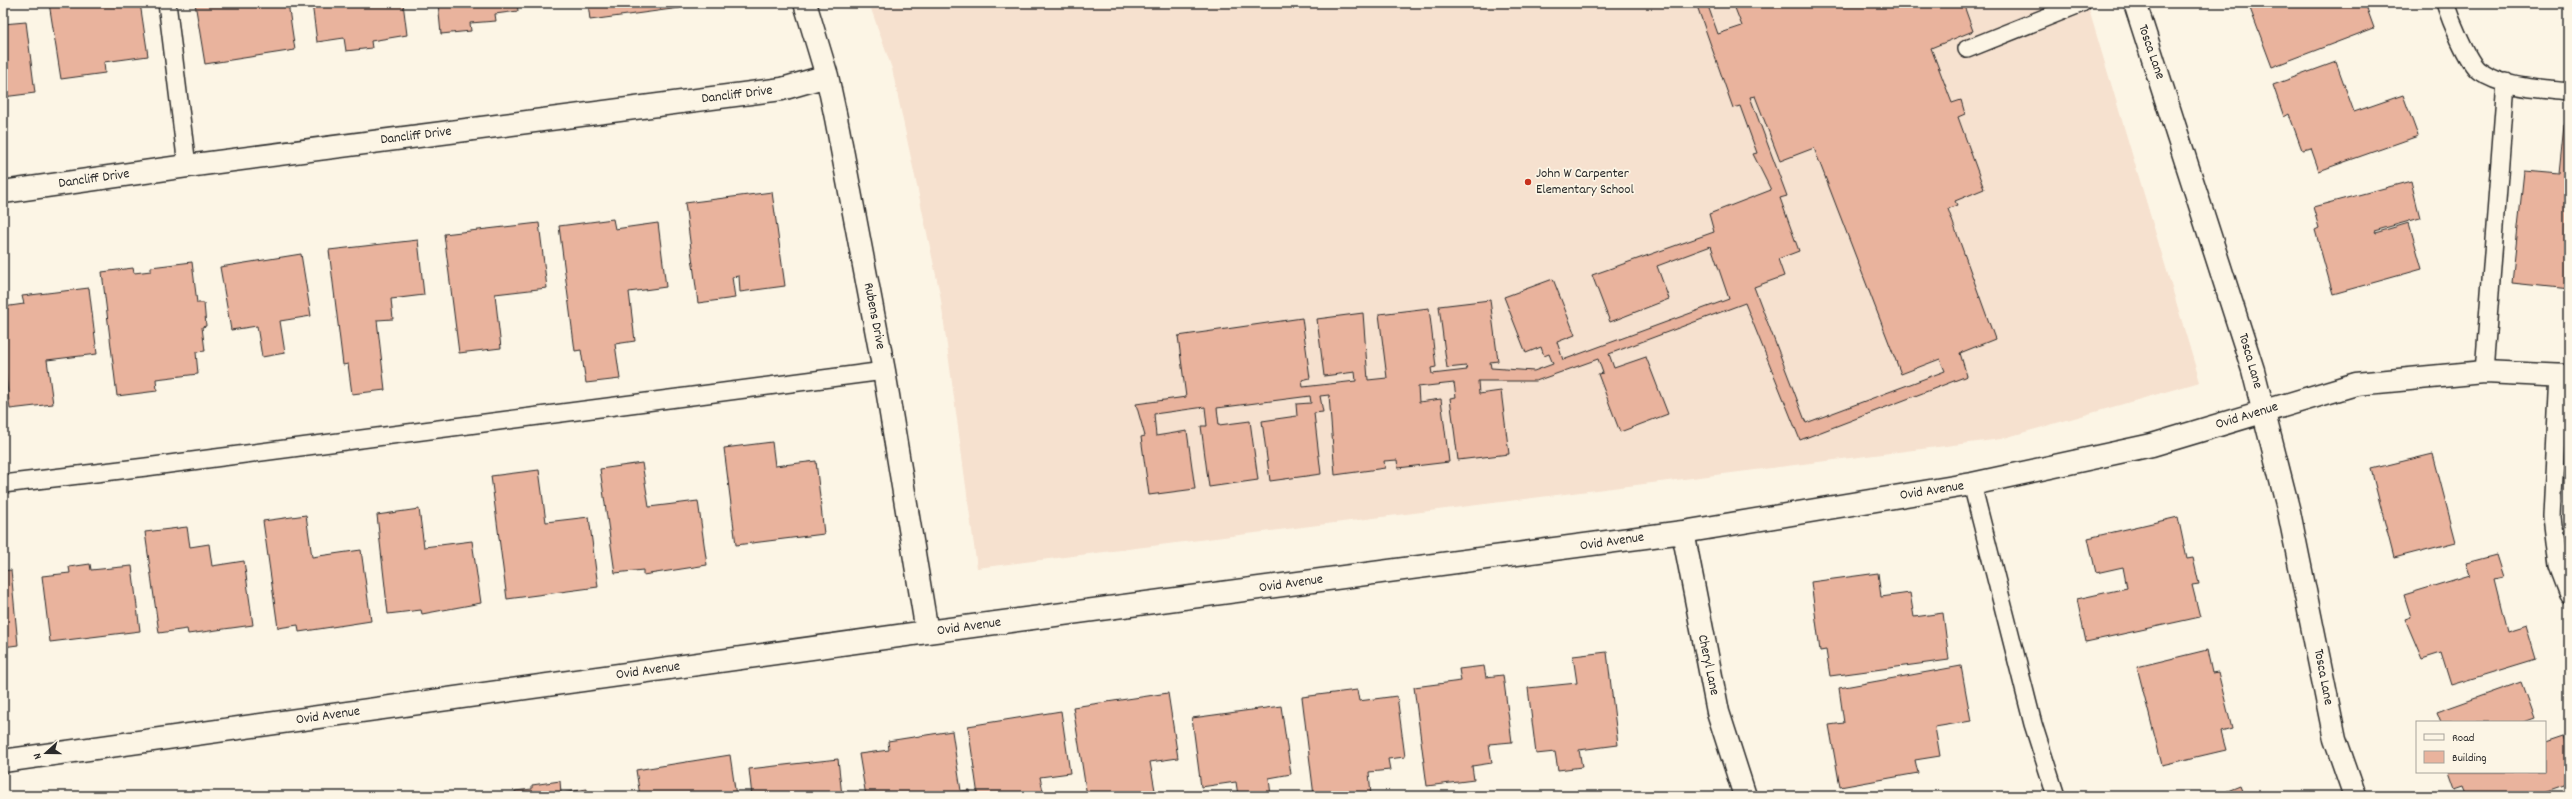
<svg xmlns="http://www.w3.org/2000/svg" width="2572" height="799" viewBox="0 0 2572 799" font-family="Dekko,sans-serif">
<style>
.built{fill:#f6e1cf}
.building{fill:#e9b39d;stroke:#2b2b2b;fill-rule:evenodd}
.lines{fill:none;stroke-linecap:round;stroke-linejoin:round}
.service-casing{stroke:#2b2b2b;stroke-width:20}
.minor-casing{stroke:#2b2b2b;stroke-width:25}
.service{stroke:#fcf5e5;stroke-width:17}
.minor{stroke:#fcf5e5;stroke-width:22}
.poi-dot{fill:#c8321e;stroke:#fcf5e5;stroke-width:1.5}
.labels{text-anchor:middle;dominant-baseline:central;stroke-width:3.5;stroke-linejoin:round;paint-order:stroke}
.street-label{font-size:14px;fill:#2b2b2b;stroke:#fcf5e5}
.poi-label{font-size:14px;fill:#2b2b2b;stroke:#fcf5e5;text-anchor:start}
</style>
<rect width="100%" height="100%" fill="#fcf5e5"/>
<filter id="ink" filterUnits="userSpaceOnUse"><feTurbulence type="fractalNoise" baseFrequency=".025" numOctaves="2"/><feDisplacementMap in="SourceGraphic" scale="8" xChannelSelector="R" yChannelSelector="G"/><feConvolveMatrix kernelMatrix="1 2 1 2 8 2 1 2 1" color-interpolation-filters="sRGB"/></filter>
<g filter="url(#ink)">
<path class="built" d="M 869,3 L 2087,3 L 2200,382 L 2001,439 L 977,568 L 940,294 L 892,69 Z"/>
<path class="building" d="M 49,3 L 140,3 L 148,56 L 104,62 L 105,73 L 61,79 Z
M 195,3 L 288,3 L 295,50 L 205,64 Z
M 312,3 L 403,3 L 407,35 L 371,41 L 372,48 L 346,51 L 344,38 L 317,42 Z
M 438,3 L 517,3 L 518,11 L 495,14 L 496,21 L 470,23 L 471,31 L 441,34 Z
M 588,3 L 680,3 L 680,8 L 590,20 Z
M 1696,3 L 1707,3 L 1718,34 L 1742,26 L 1733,3 L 1963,3 L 1973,31 L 1931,48 L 1952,103 L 1961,100 L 1965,114 L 1958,117 L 1984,189 L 1955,201 L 1957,205 L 1948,209 L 1995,339 L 1960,353 L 1967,376 L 1800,440 L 1745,303 L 1609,354 L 1614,368 L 1646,357 L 1668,414 L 1620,432 L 1598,374 L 1603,373 L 1598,359 L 1536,381 L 1478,381 L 1479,394 L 1501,391 L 1509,454 L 1458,460 L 1450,398 L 1456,397 L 1454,383 L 1418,387 L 1419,402 L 1441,399 L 1449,462 L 1398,468 L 1397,460 L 1384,461 L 1385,468 L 1335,475 L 1329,395 L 1320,396 L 1323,412 L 1314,413 L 1321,474 L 1270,481 L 1262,421 L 1297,416 L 1296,404 L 1311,403 L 1310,396 L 1217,408 L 1219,425 L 1250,421 L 1258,480 L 1209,487 L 1201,426 L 1207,426 L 1205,407 L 1154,414 L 1156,436 L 1187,431 L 1195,489 L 1149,495 L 1141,437 L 1145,436 L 1136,404 L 1186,397 L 1178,336 L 1302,318 L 1310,378 L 1302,380 L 1303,387 L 1356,381 L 1355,372 L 1324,376 L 1317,319 L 1363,313 L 1368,380 L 1387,378 L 1379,314 L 1429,308 L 1436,367 L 1431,368 L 1432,374 L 1467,370 L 1466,366 L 1447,368 L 1439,306 L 1490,300 L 1498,361 L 1490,362 L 1491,368 L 1534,371 L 1553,364 L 1549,354 L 1544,356 L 1541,347 L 1526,353 L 1504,297 L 1553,279 L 1575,335 L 1557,342 L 1563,360 L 1729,299 L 1711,246 L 1657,266 L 1669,299 L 1610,322 L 1592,275 L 1714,232 L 1709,214 L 1771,190 L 1753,154 L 1757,153 L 1740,106 L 1733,108 ZM 1755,96 L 1780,161 L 1814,148 L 1901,374 L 1940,359 L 1945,371 L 1806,423 L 1754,287 L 1784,276 L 1778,259 L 1799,251 L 1780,198 L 1787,196 L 1750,97 Z
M 2248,3 L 2365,3 L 2374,28 L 2272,67 Z
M 26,22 L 35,93 L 3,97 L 3,24 Z
M 2336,62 L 2354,112 L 2403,95 L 2418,136 L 2319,171 L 2311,148 L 2302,150 L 2289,114 L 2284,117 L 2273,85 Z
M 2564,125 L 2569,126 L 2569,289 L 2512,283 L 2524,171 L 2559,174 Z
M 2411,181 L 2420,218 L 2374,231 L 2375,233 L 2409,223 L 2422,269 L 2333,294 L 2315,230 L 2319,228 L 2313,207 Z
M 772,192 L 785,286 L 740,292 L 739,276 L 732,277 L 735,298 L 698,303 L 685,203 Z
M 613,219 L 615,229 L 658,223 L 666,287 L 629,292 L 635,341 L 615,344 L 620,379 L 586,383 L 581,350 L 575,351 L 559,226 Z
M 539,223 L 547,288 L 495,294 L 501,348 L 459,353 L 444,234 Z
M 418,240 L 424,295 L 391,299 L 393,319 L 377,320 L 385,390 L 352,394 L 348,364 L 343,365 L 329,250 Z
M 301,254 L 311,316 L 280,321 L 285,353 L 262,357 L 257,326 L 231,330 L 220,267 Z
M 192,262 L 197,303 L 204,303 L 206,326 L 202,327 L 205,351 L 196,352 L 198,374 L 156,379 L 157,391 L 117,396 L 102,272 L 133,268 L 134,273 L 151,271 L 151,267 Z
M 89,288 L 97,354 L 47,360 L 53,404 L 10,409 L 3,353 L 3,307 L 24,304 L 22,296 Z
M 772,442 L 775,466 L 816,461 L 824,534 L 736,545 L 724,448 Z
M 2433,454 L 2456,542 L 2394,558 L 2371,469 Z
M 642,463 L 649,507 L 698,501 L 707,565 L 643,575 L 643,570 L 615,573 L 600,469 Z
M 539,470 L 546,522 L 589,517 L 598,587 L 507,599 L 491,476 Z
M 419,509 L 424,547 L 472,541 L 481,603 L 422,614 L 421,610 L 388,614 L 377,515 Z
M 306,515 L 312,557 L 361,550 L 371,621 L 299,632 L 298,625 L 278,628 L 263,521 Z
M 2178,517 L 2187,559 L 2193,558 L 2199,584 L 2192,585 L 2200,617 L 2086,642 L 2077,599 L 2127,588 L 2123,567 L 2096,573 L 2088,538 Z
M 187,527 L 190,547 L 209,544 L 212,566 L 244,561 L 253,625 L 188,634 L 187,629 L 159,633 L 145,532 Z
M 2496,555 L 2503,577 L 2494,579 L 2507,631 L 2526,625 L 2536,659 L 2451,685 L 2441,653 L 2422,659 L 2405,619 L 2411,617 L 2404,595 L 2470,575 L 2466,563 Z
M 90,564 L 91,570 L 132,566 L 140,631 L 50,642 L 42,576 L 70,573 L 69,567 Z
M 11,570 L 18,645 L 3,647 L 3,571 Z
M 1878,573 L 1881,597 L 1910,593 L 1914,617 L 1943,613 L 1949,660 L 1830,676 L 1826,650 L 1820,651 L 1811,582 Z
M 2207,650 L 2212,673 L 2218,672 L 2232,729 L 2221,732 L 2226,750 L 2162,765 L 2137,667 Z
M 1607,652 L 1618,745 L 1579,750 L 1582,767 L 1558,770 L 1555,752 L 1536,754 L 1528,688 L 1577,683 L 1573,656 Z
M 1484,666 L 1486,677 L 1503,675 L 1512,742 L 1489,744 L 1492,763 L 1472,766 L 1474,780 L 1427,786 L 1414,687 L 1461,681 L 1459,669 Z
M 1961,666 L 1971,721 L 1935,727 L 1940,756 L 1915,760 L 1918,773 L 1840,787 L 1829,725 L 1844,723 L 1839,688 Z
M 2521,682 L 2534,718 L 2523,722 L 2441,722 L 2437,712 Z
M 1357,690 L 1359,701 L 1397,696 L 1405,757 L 1388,759 L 1390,770 L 1369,772 L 1371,796 L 1314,796 L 1302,697 Z
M 1168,693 L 1178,758 L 1150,762 L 1156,796 L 1087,796 L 1073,707 Z
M 1281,706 L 1291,774 L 1269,778 L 1271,796 L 1238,796 L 1236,782 L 1201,787 L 1192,718 Z
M 1061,711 L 1070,773 L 1040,777 L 1044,796 L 978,796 L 968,726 Z
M 952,731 L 961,791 L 969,790 L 969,796 L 866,796 L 859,754 L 889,750 L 888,741 Z
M 2563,737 L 2569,756 L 2569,783 L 2531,796 L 2468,796 L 2464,786 L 2455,789 L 2449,772 L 2545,772 L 2545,743 Z
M 730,755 L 736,796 L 640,796 L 636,770 Z
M 838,759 L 842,796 L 752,796 L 749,769 Z
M 560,781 L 561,793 L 587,789 L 587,796 L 516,796 L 515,791 L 532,789 L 532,785 Z
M 2240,786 L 2244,796 L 2215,796 Z"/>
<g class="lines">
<defs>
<path id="service" d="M 167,3 L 187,166
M 2445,3 C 2450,18 2467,62 2479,71 C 2503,88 2541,89 2569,92
M 1967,49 L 2082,3
M 2484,372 L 2506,82
M 2559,374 L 2552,517 L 2558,566 L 2569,595
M 3,484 L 146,467 L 884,371
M 1972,484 L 2033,724 L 2056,796"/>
<path id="minor" d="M 805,3 L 827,76 L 836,118 L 884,371 L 927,632
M 2135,3 L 2253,370 L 2289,512 L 2335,739 L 2355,796
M 3,192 L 187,166 L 782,89 L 827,76
M 1683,532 L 1718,712 L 1745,796
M 3,761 L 927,632 L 1683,532 L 1972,484 L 2152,445 L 2356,384 L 2484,372 L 2569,376"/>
</defs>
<use href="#service" class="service-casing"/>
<use href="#minor" class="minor-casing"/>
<use href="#service" class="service"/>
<use href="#minor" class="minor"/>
</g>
</g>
<circle class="poi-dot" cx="1528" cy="182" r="4"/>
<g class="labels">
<g class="street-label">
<text transform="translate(2151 52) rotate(71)">Tosca Lane</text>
<text transform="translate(737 95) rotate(-7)">Dancliff Drive</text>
<text transform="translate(416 136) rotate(-7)">Dancliff Drive</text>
<text transform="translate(94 179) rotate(-8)">Dancliff Drive</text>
<text transform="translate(874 316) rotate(79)">Rubens Drive</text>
<text transform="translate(2250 361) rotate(74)">Tosca Lane</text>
<text transform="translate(2247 416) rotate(-17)">Ovid Avenue</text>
<text transform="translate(1932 491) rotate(-9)">Ovid Avenue</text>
<text transform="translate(1612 542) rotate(-8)">Ovid Avenue</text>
<text transform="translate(1291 584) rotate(-8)">Ovid Avenue</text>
<text transform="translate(969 627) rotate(-8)">Ovid Avenue</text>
<text transform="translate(1708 665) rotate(78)">Cheryl Lane</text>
<text transform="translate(648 671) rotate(-8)">Ovid Avenue</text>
<text transform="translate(2323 677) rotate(79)">Tosca Lane</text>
<text transform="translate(328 716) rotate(-8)">Ovid Avenue</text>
</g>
<g class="poi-label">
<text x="1536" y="174">John W Carpenter<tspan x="1536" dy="16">Elementary School</tspan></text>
</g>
</g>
<rect width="2572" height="799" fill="none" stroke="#fcf5e5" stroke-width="16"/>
<rect x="8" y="8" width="2556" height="783" fill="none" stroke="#2b2b2b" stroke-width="1.5" filter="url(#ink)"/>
<rect x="2416" y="721" width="130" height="52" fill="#fcf5e5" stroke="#a8a49b"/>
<rect x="2424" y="734" width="20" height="6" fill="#fcf5e5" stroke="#a8a49b"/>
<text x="2452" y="741" font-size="12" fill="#2b2b2b">Road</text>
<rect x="2424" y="751" width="20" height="12" fill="#e9b39d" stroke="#a8a49b"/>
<text x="2452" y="761" font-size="12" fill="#2b2b2b">Building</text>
<g transform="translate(46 753) rotate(249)" stroke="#fcf5e5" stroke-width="3" paint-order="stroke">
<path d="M0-3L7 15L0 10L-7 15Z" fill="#2b2b2b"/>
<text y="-6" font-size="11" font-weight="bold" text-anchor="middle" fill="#2b2b2b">N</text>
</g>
</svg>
